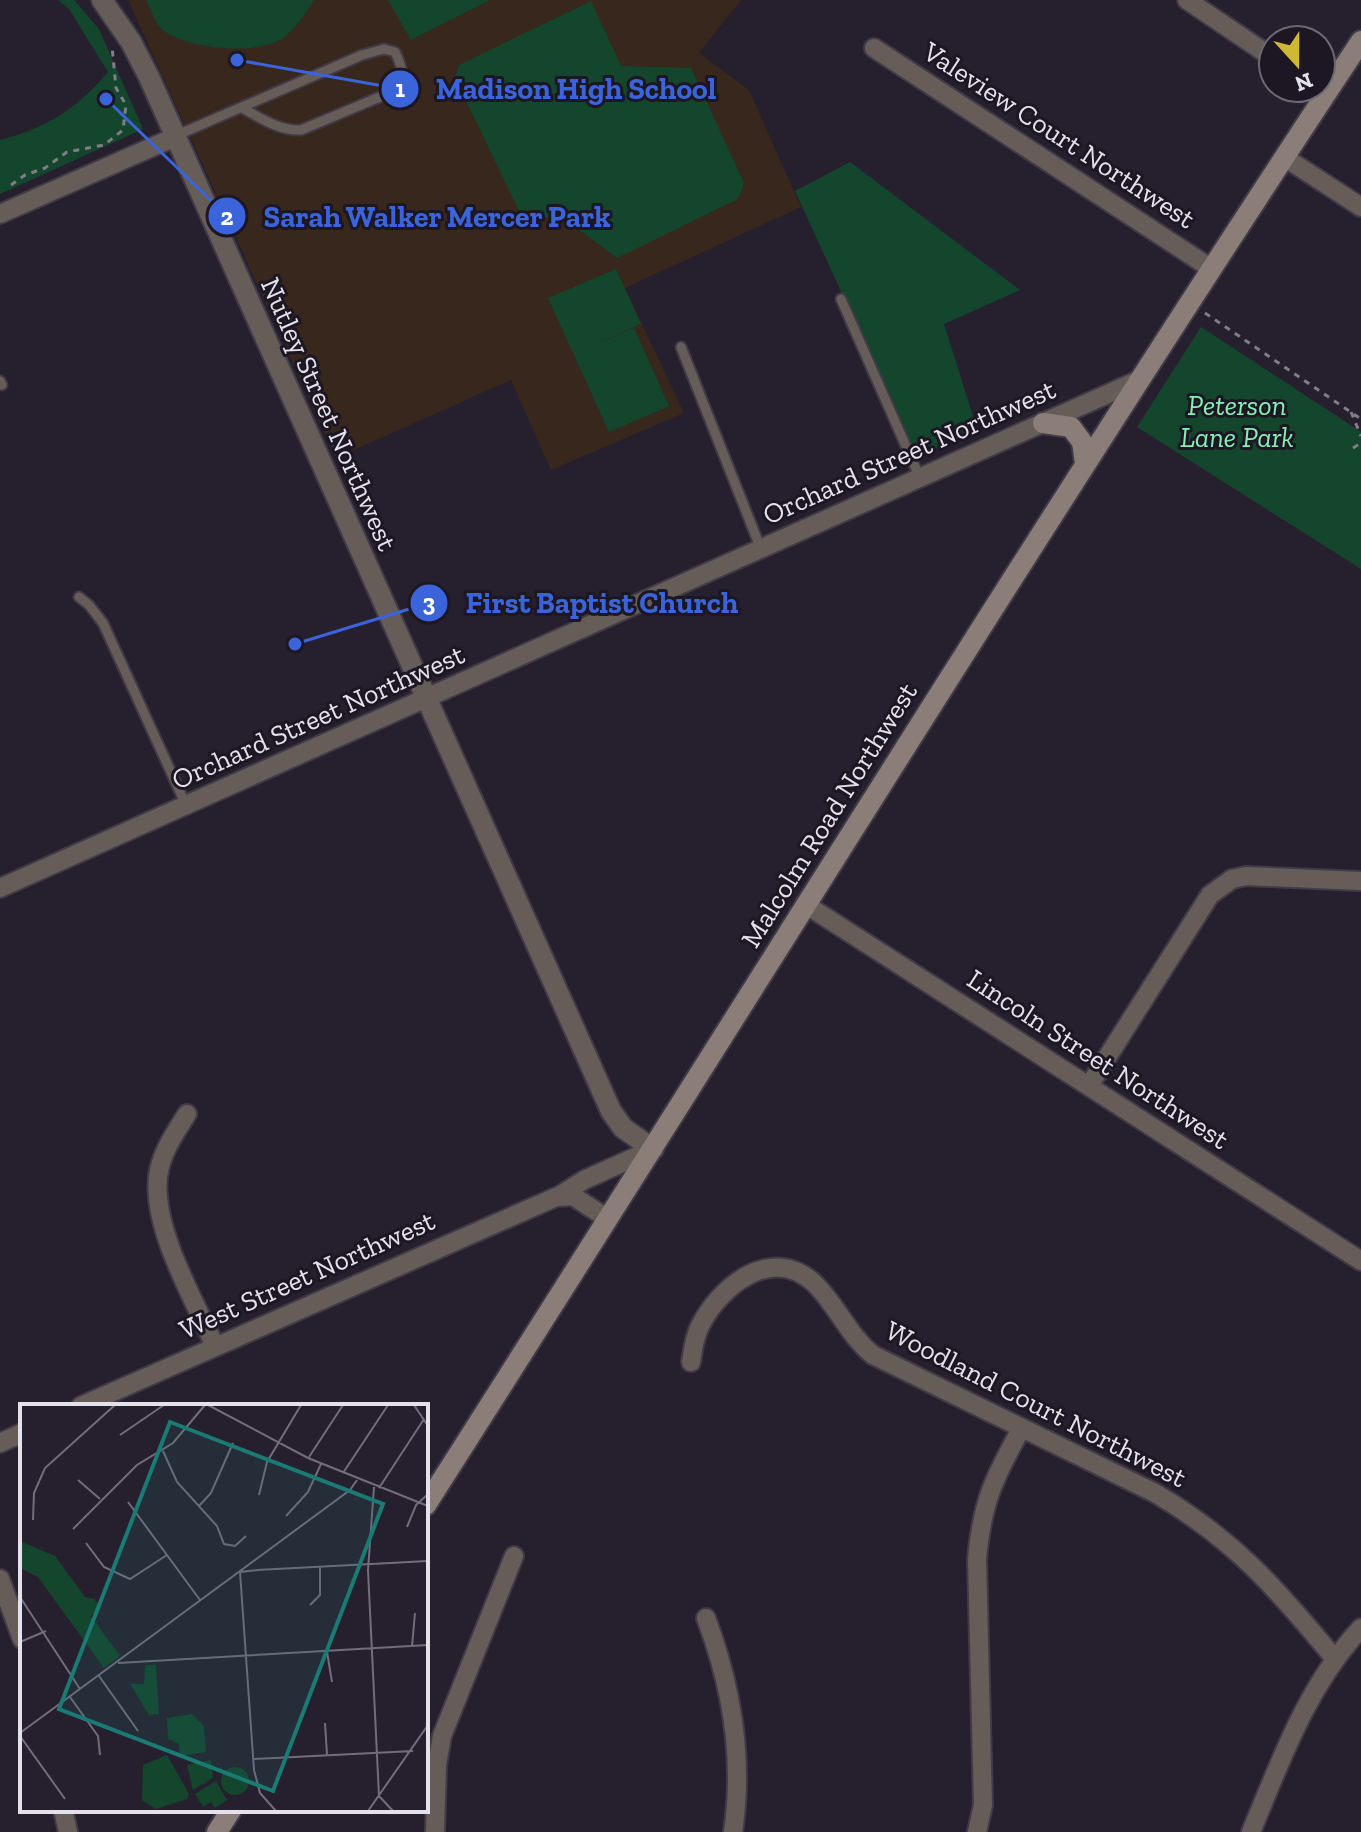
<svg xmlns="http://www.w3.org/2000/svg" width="1361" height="1832" viewBox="0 0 1361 1832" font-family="'Zilla Slab',serif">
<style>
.education{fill:#37271c}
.green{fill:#14462e}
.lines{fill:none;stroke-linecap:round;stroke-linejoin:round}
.service-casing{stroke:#413b48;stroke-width:13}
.minor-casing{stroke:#413b48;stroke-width:22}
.tertiary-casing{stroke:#413b48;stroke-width:24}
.secondary-casing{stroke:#413b48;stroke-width:24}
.path{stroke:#817c88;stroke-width:3;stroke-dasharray:6 6;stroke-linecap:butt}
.service{stroke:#665d59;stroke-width:9}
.minor{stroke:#665d59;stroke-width:18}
.tertiary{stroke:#665d59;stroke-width:20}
.secondary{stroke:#8b7e78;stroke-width:20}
.labels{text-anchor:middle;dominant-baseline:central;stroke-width:6;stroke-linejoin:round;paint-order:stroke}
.street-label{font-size:28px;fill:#e5e1eb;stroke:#1d1724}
.park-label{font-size:28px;font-style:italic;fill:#87efb6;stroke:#1d1724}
.inset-road{fill:none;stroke:#726d7a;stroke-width:2}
.view{fill:#1a7b74;fill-opacity:0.15;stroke:#1a7b74;stroke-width:4}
.inset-edge{fill:none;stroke:#e5e1eb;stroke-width:4}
.leader{fill:none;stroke:#3b64db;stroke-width:3}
.callout-dot{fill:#3b64db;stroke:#1d1724;stroke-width:3}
.mark-label{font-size:24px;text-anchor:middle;font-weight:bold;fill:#fff}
.callout-label{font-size:30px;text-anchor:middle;font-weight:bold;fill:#3b64db;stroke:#1d1724;stroke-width:6;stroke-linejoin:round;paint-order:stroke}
</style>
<rect width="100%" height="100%" fill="#26202e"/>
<path class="education" d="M 128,0 L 741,0 L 699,53 L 749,90 L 801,207 L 625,288 L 684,413 L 551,470 L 511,380 L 336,458 Z"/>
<path class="green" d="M 58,0 L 74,0 L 99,29 L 143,129 L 0,194 L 0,140 C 45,129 78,108 108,72 L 69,9 Z
M 146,0 L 314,0 C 305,14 296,28 283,38 C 257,56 189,49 164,31 C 155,24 151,10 146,0 Z
M 388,0 L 490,0 L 411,40 Z
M 591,1 L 621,66 L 691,68 L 744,183 L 738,199 L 617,258 L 565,219 L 521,215 L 455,78 L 459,65 Z
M 850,162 L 1020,290 L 944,324 L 977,429 L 917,457 L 795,191 Z
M 616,269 L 641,324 L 585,349 L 634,328 L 669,406 L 609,432 L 548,298 Z
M 1201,327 L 1361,432 L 1361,569 L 1137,427 Z"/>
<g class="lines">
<defs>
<path id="service" d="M 175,136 L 362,55 L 384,49 L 395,52 C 403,68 405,76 394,91 L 301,130 C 280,131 262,119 244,109
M 841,299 L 920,478
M 681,347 L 761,549
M 0,381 L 2,385
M 79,597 L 89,605 L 103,623 L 186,805"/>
<path id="minor" d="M 1187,0 L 1273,58
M 874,48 L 1212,269
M 1284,157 L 1361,207
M 0,214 L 175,137
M 0,888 L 1139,380
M 805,904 L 1361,1261
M 1089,1086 L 1210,895 L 1232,879 L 1246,876 L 1361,881
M 187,1114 C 175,1133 161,1153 158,1176 C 152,1228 193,1298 215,1346
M 559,1196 L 584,1180 L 653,1149
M 691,1362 C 693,1350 694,1338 700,1326 C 720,1286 772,1244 814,1283 C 837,1305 848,1335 873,1355 L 1155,1493 C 1235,1540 1277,1589 1335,1659
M 81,1406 L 556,1197 L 573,1196 L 608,1219
M 0,1443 L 22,1433
M 0,1579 L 22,1639
M 706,1618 C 732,1687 744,1758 733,1832
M 63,1810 L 68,1832
M 435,1832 L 437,1765 L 442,1736 L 514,1556
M 977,1832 L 983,1805 L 977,1559 C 982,1502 994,1478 1021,1429
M 1251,1832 C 1281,1760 1307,1686 1361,1628"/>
<path id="tertiary" d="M 102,0 L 131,42 L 149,77 L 611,1111 L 623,1128 L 653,1149"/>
<path id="secondary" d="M 1043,423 L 1071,427 L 1082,442 L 1085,463
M 426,1505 C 738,1017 1041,524 1361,41
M 217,1832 L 231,1810"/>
</defs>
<use href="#service" class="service-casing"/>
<use href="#minor" class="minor-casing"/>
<use href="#tertiary" class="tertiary-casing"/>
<use href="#secondary" class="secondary-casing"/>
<path class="path" d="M 11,185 L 25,175 L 45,168 L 67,152 L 104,145 L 123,130 L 126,105 L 116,88 L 112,46
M 1205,313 L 1361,419
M 1351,412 L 1361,436
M 334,447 L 342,434
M 1353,448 L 1361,443"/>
<use href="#service" class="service"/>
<use href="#minor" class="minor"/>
<use href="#tertiary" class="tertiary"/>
<use href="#secondary" class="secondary"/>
</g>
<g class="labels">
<g class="street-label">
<text transform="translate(1059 135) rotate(33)">Valeview Court Northwest</text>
<text transform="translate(329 414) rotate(66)">Nutley Street Northwest</text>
<text transform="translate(909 452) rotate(-24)">Orchard Street Northwest</text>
<text transform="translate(318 717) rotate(-24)">Orchard Street Northwest</text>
<text transform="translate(829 815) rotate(-58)">Malcolm Road Northwest</text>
<text transform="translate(1098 1059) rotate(33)">Lincoln Street Northwest</text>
<text transform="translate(307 1275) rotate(-24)">West Street Northwest</text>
<text transform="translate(1036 1404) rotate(27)">Woodland Court Northwest</text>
</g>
<g class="park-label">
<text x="1237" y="405">Peterson<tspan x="1237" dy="32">Lane Park</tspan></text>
</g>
</g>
<g transform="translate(20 1404)">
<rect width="408" height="408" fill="#26202e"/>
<path d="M 0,137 L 35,152 L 65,193 L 74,195 L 81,204 L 71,212 L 100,252 L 84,264 L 18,173 L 0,164 ZM 125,261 L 136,261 L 139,310 L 129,311 L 110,280 L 124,280 ZM 172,310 L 184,322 L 186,348 L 160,352 L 159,340 L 148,335 L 147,314 ZM 147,351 L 169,390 L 167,395 L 136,405 L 122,396 L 123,361 ZM 191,356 L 193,374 L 173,386 L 167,361 ZM201 377a14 14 0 1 1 28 0a14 14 0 1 1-28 0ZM 196,377 L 207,396 L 195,404 L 191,398 L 183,403 L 175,390 Z" fill="#14462e"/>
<path class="inset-road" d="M 188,1 L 288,54 L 408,102M 394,1 L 408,22M 100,31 L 144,1M 143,47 L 157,78 L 197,122 L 204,140 L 215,142 L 226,132M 289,53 L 323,1M 323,69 L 368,1M 58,76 L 80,95M 354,83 L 348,166 L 359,392 L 373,407M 359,84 L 404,15M 239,91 L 247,58 L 281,1M 108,98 L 180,196M 179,102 L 191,89 L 213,39M 266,112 L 288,88 L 301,60M 13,116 L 14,89 L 25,64 L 95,1M 387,123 L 396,101 L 408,90M 53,125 L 117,61 L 153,39 L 185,1M 66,139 L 84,163 L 110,175 L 147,151M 237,166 L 408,157M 238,166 L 220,168 L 234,366 L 240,389 L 256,407M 0,193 L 60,285M 290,201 L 300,191 L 300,163M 0,238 L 26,227M 392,242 L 395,209M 307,248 L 312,278M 98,259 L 408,241M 79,272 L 118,327M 50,293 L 78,332 L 80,351M 305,319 L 307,351M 0,329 L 330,86 L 337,76M 0,332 L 45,395M 234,355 L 393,347M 348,407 L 408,321"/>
<path class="view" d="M 150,18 L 363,100 L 253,387 L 39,305 Z"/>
<rect width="408" height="408" class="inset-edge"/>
</g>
<path class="leader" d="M237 60L400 89M106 99L227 216M295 644L429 603"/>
<g class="callout-dot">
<circle cx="237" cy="60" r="8"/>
<circle cx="106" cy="99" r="8"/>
<circle cx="295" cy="644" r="8"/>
<circle cx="400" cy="89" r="20"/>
<circle cx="227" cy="216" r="20"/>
<circle cx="429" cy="603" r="20"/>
</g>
<g class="mark-label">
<text x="400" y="97">1</text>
<text x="227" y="225">2</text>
<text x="429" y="611">3</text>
</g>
<g class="callout-label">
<text x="576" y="99">Madison High School</text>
<text x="437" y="227">Sarah Walker Mercer Park</text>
<text x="602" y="613">First Baptist Church</text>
</g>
<g transform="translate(1297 64) rotate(159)"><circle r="38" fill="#1d1724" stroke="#6d6874" stroke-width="2"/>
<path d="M0-6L14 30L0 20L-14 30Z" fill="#d1b736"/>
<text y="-12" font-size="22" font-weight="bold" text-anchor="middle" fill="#e5e1eb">N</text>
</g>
</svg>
